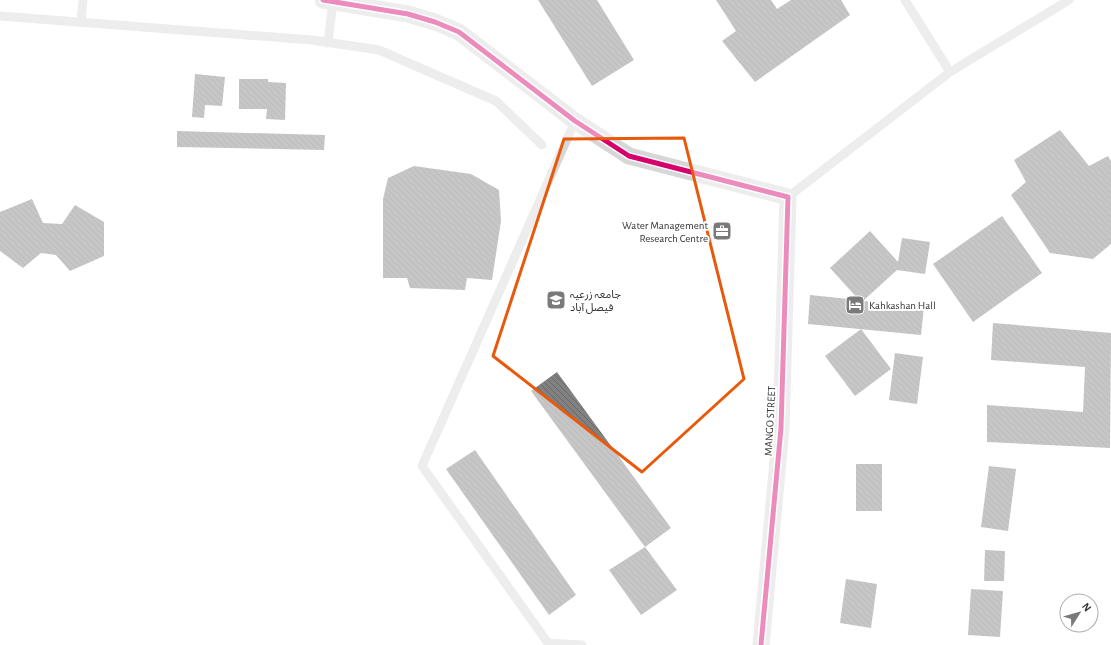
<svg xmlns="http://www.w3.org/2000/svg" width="1111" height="645" viewBox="0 0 1111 645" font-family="'Alegreya Sans','Noto Sans Arabic',sans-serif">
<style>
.building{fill:url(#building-back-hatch)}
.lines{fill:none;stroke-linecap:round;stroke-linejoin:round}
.service{stroke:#d7d7d7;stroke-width:9}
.minor{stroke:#d7d7d7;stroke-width:17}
.cycleway-casing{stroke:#fff;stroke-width:8}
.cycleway{stroke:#d6006c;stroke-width:5}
.marked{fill:none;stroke:#e8590c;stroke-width:3;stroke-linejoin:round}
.labels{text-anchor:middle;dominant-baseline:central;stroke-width:4;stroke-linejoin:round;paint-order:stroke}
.poi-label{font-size:11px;fill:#333;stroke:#fff;text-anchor:start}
.street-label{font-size:11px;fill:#333;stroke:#fff}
</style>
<defs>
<pattern id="building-back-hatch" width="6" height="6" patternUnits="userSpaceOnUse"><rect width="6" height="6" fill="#818181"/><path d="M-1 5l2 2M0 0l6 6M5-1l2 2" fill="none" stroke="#6a6a6a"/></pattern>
</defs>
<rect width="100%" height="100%" fill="#fff"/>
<path class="building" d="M 538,0 L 597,0 L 634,60 L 592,86 Z
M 716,0 L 771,0 L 777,9 L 791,0 L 841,0 L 850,15 L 755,82 L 722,41 L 736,31 Z
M 195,74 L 225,77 L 222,106 L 205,105 L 204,118 L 192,117 Z
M 239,79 L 268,79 L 268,82 L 286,83 L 285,120 L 266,119 L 267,109 L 239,109 Z
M 1060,130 L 1089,166 L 1108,156 L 1111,161 L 1111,244 L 1093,259 L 1050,253 L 1011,195 L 1026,182 L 1014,160 Z
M 177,131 L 325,135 L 324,150 L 177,147 Z
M 414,166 L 471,174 L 499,190 L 501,221 L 492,280 L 467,278 L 465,290 L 410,288 L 407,278 L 383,278 L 383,199 L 388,178 Z
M 32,199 L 43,223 L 62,224 L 75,205 L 104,222 L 104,256 L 70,271 L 56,255 L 41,253 L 23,268 L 0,251 L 0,212 Z
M 1002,216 L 1042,273 L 973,322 L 933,264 Z
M 870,231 L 898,262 L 902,238 L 930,242 L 925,274 L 897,270 L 863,301 L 924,307 L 921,335 L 808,324 L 810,295 L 859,300 L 830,268 Z
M 993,323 L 1111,333 L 1110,448 L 987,442 L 987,405 L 1083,412 L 1085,367 L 991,360 Z
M 861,329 L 891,369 L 855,396 L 825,356 Z
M 895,353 L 923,357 L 917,404 L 889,400 Z
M 557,372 L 671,528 L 645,547 L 531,391 Z
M 475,450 L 576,595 L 549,615 L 446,469 Z
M 856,464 L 882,464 L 882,511 L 856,511 Z
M 989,466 L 1016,469 L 1008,531 L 981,527 Z
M 645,547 L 677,590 L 641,615 L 609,570 Z
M 985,550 L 1005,551 L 1004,581 L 984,581 Z
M 846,579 L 877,584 L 871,628 L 840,623 Z
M 971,589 L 1003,591 L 1000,637 L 968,635 Z"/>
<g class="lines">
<path class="service" d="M 905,0 L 950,72
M 0,16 L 312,40 L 379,50 L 496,101 L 542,145
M 81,21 L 83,0
M 328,43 L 333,1
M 575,121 L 422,466 L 548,643 L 582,645
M 788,197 L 950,72 L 1069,0"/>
<path class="minor" d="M 323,0 L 408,14 L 435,22 L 459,32 L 575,121 L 629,156 L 788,197 L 781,428 L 761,645"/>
<defs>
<path id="cycleway" d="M 323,0 L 408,14 L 435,22 L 459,32 L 575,121 L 629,156 L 788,197 L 781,428 L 761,645"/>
</defs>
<use href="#cycleway" class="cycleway-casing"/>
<use href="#cycleway" class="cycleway"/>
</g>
<path d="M0 0H1111V645H0ZM 684,138 L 744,379 L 642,472 L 493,356 L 564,139 Z" fill="#fff" fill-opacity=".55" fill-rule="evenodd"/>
<path class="marked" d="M 684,138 L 744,379 L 642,472 L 493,356 L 564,139 Z"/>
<defs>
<symbol id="office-square" viewBox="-11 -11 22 22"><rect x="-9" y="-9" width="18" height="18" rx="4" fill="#7a7a7a" stroke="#fff"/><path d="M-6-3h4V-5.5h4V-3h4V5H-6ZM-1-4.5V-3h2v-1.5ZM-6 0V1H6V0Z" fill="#fff"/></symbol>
<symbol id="university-square" viewBox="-11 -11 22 22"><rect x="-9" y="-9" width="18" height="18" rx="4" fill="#7a7a7a" stroke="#fff"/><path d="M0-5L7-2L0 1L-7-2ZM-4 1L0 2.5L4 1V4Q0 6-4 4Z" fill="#fff"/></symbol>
<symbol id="hotel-square" viewBox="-11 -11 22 22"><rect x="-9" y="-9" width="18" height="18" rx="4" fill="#7a7a7a" stroke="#fff"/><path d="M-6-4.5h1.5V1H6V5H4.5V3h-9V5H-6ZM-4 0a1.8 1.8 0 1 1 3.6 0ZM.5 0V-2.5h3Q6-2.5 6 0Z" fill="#fff"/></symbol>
</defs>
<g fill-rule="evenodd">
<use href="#office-square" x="711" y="220" width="22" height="22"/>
<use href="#university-square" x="545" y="289" width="22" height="22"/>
<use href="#hotel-square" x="844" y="294" width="22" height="22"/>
</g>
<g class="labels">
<g class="poi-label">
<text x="708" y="225" text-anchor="end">Water Management<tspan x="708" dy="13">Research Centre</tspan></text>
<text x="570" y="294">جامعہ زرعیہ<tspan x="570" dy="13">فیصل آباد</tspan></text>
<text x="869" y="305">Kahkashan Hall</text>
</g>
<g class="street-label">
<text transform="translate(770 421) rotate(-87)">MANGO STREET</text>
</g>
</g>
<g transform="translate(1079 613) rotate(53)"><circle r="19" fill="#ffffff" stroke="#adadad"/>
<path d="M0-3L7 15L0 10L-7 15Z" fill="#7a7a7a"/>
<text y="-6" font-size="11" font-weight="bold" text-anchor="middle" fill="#333333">N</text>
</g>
</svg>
